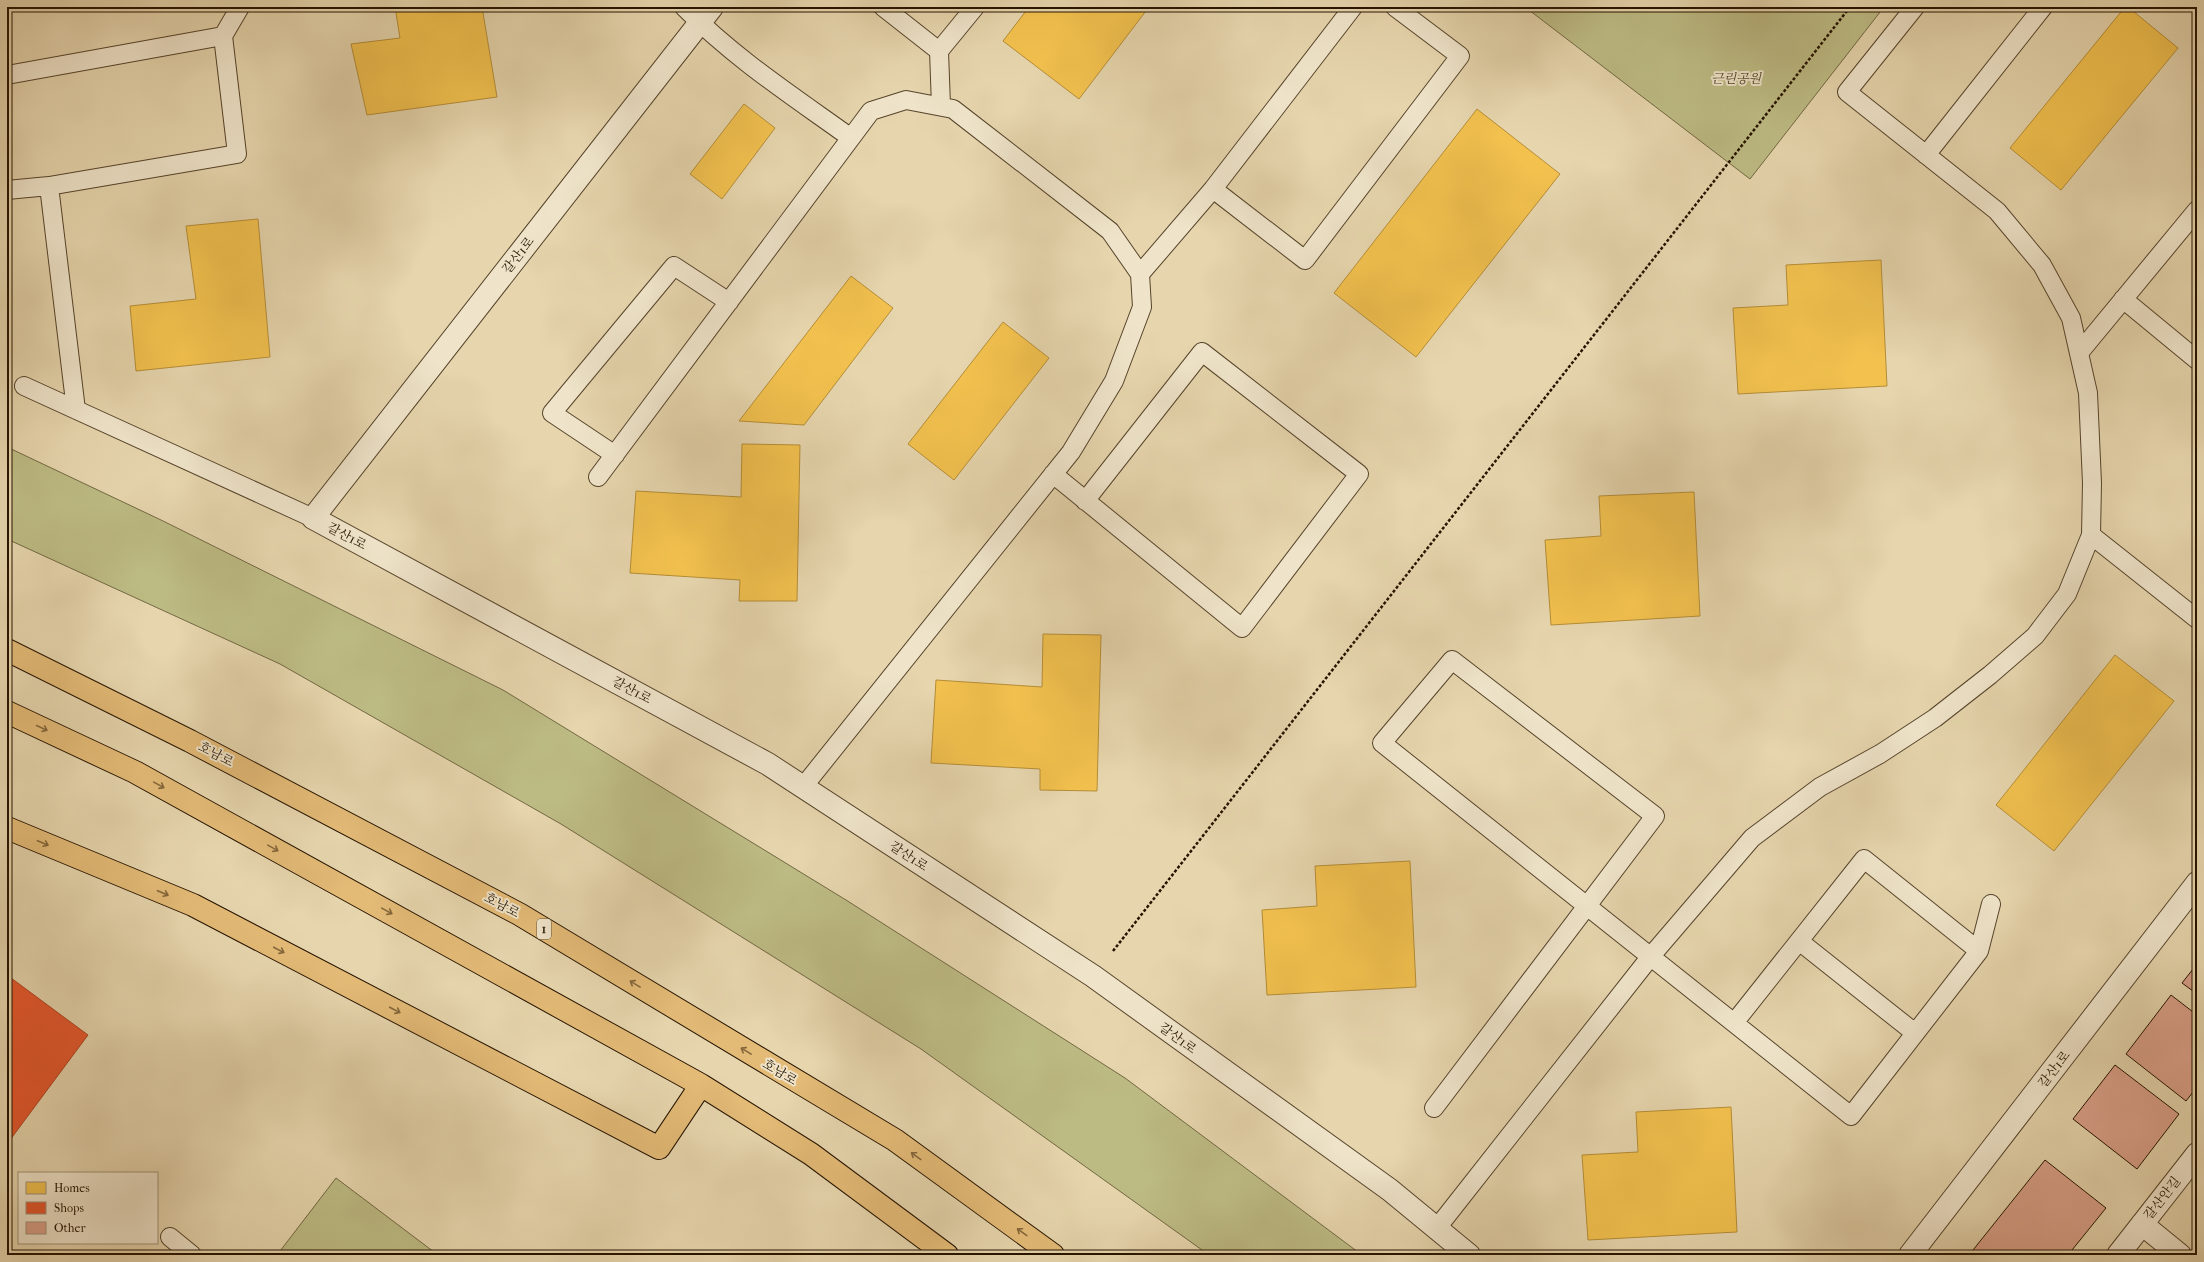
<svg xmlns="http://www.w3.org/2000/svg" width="2204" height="1262" viewBox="0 0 2204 1262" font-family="'IM FELL French Canon','Noto Serif KR',serif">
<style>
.green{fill:#bdbb84;stroke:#726842}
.homes{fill:#f2c14e;stroke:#b58d37}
.shops{fill:#e4572e;stroke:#ab4320}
.building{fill:#daa089;stroke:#261400}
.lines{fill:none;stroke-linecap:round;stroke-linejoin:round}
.lane-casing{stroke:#56442b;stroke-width:20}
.street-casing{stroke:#56442b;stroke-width:24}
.highway-casing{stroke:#261400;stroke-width:24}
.path{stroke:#261400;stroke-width:2.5;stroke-dasharray:3 2;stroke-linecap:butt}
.lane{stroke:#efe4ca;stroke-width:18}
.street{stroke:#efe4ca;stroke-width:22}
.highway{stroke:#e3ba76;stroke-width:22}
.oneway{stroke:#84673b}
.labels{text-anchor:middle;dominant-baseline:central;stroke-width:4;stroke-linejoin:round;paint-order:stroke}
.shield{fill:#efe4ca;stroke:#62523d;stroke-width:1}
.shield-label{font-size:12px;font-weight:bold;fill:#261400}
.park-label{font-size:13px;font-style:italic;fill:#534628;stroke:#efe4ca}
.street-label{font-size:13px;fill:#261400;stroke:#efe4ca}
</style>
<rect width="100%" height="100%" fill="#e6d5ad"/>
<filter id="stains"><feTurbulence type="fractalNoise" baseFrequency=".005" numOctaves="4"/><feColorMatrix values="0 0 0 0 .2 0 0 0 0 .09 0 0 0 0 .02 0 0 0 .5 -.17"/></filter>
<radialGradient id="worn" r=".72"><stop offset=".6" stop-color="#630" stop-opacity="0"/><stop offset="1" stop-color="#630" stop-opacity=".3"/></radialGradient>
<path class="green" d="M 1525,7 L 1884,7 L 1750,179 Z
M 7,447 L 161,520 L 503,690 L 846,900 L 1125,1078 L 1362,1255 L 1209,1255 L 921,1049 L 561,824 L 280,664 L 7,539 Z
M 336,1178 L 438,1255 L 277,1255 Z"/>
<path class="homes" d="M 395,7 L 482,7 L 497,97 L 367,115 L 351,44 L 400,38 Z
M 1029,7 L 1149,7 L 1079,99 L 1003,41 Z
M 2125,7 L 2128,7 L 2178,48 L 2061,190 L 2010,148 Z
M 744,104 L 775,128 L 722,199 L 690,174 Z
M 1477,109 L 1560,174 L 1416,357 L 1334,293 Z
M 258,219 L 270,357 L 136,371 L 130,306 L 196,299 L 186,226 Z
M 1881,260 L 1887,386 L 1738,394 L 1733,308 L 1788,305 L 1786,265 Z
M 851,276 L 893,308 L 804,425 L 739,421 Z
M 1003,322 L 1049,358 L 954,480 L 908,444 Z
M 742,444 L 800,445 L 797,601 L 739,601 L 740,580 L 630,573 L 636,491 L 741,497 Z
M 1694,492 L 1700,616 L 1551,625 L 1545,540 L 1601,536 L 1599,496 Z
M 1043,634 L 1101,635 L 1097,791 L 1040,790 L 1040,769 L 931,763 L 936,680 L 1042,687 Z
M 2115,655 L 2174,701 L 2054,851 L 1996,805 Z
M 1410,861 L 1416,987 L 1267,995 L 1262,910 L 1317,906 L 1315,866 Z
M 1731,1107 L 1737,1232 L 1588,1240 L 1582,1155 L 1638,1152 L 1636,1112 Z"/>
<path class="shops" d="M 7,975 L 88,1035 L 7,1144 Z"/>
<path class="building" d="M 2197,964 L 2197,994 L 2182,983 Z
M 2171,995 L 2197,1015 L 2197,1087 L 2186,1101 L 2126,1054 Z
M 2115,1065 L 2179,1114 L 2137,1169 L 2073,1119 Z
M 2045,1160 L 2106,1208 L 2068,1255 L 1969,1255 Z"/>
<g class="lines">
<defs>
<path id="lane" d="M 684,7 C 734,58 794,97 851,138
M 883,7 L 939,51
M 7,75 L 223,36
M 941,106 L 939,51 L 975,7
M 1926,155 L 2043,7
M 49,186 L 76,410
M 1213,189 L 1305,260 L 1460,56 L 1395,7
M 7,190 L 49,186 L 237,154 L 223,36 L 240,7
M 1140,274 L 1213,189 L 1353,7
M 2123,299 L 2197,360
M 2079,353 L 2197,210
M 24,386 L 313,518
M 615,455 L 552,413 L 674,266 L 729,302
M 1053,474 L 1242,628 L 1359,474 L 1202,352 L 1085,501
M 598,477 L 871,111 L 906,100 L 953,109 L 1110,231 L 1140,274 L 1142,307 L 1114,381 L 1071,452 L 803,787
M 2091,535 L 2197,619
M 1799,941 L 1915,1033
M 1979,951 L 1991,904
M 1434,1108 L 1655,816 L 1452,660 L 1382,743 C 1539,867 1695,992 1851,1116 L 1979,951 L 1864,859 L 1734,1023
M 1437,1228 L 1651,956 L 1752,838 L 1820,787 L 1880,754 L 1935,718 L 1990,675 L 2035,636 L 2067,594 L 2091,535 L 2092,483 L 2088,393 L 2071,318 L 2042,265 L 1997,211 L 1847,92 L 1915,7
M 170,1237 L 192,1255"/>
<path id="street" d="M 712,7 L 313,518 L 768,764 L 1093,976 L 1390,1190 L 1469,1255
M 2142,1224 L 2180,1255
M 1910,1255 L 2197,883
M 2118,1255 L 2197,1154"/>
<path id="highway" d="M 7,650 L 190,741 L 519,914 L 895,1140 L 1053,1255
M 7,712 L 135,772 L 701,1085 L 811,1154 L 947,1255
M 7,828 L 193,905 L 659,1148 L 701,1085"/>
</defs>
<use href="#lane" class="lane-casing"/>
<use href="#street" class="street-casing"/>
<use href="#highway" class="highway-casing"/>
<path class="path" d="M 1113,951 L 1850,7"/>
<use href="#lane" class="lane"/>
<use href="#street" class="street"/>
<use href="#highway" class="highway"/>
</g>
<defs><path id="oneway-shaft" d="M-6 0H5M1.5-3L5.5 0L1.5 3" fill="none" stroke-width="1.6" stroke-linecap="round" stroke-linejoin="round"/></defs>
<g class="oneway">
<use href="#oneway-shaft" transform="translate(42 728) rotate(25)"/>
<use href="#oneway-shaft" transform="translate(159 785) rotate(29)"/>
<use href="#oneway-shaft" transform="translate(43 843) rotate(23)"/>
<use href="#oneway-shaft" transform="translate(273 848) rotate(29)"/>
<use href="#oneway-shaft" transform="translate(163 893) rotate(23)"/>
<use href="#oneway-shaft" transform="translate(387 911) rotate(29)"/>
<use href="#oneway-shaft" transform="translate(279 950) rotate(28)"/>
<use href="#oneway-shaft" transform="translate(635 984) rotate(-149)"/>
<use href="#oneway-shaft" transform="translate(395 1010) rotate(28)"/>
<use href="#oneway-shaft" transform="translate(746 1051) rotate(-149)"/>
<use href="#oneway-shaft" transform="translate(916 1156) rotate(-144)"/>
<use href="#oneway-shaft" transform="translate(1022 1232) rotate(-144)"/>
</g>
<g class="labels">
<rect class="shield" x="537" y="919" width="14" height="20" rx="3"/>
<g class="shield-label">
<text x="544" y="929">1</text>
</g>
<g class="park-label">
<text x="1736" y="78">근린공원</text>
</g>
<g class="street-label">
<text transform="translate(518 255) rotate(-52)">갈산1로</text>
<text transform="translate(347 536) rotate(28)">갈산1로</text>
<text transform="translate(632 690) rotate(28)">갈산1로</text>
<text transform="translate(216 754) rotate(28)">호남로</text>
<text transform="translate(909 856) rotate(33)">갈산1로</text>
<text transform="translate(502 905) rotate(28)">호남로</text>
<text transform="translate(1178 1038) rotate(36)">갈산1로</text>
<text transform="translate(2054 1069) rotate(-52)">갈산1로</text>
<text transform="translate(780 1072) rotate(31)">호남로</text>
<text transform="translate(2162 1198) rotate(-52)">갈산안길</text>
</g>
</g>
<rect width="2204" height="1262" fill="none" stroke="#e6d5ad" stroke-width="24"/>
<rect x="8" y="8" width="2188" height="1246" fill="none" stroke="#261400" stroke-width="2"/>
<rect x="12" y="12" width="2180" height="1238" fill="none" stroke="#261400"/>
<rect x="18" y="1172" width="140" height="72" fill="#efe4ca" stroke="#9f9179"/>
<rect x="26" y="1182" width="20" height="12" fill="#f2c14e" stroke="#9f9179"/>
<text x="54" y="1192" font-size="12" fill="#261400">Homes</text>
<rect x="26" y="1202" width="20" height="12" fill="#e4572e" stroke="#9f9179"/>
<text x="54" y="1212" font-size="12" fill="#261400">Shops</text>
<rect x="26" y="1222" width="20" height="12" fill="#daa089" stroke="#9f9179"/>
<text x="54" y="1232" font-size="12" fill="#261400">Other</text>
<rect width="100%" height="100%" filter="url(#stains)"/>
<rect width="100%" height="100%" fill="url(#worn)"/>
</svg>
